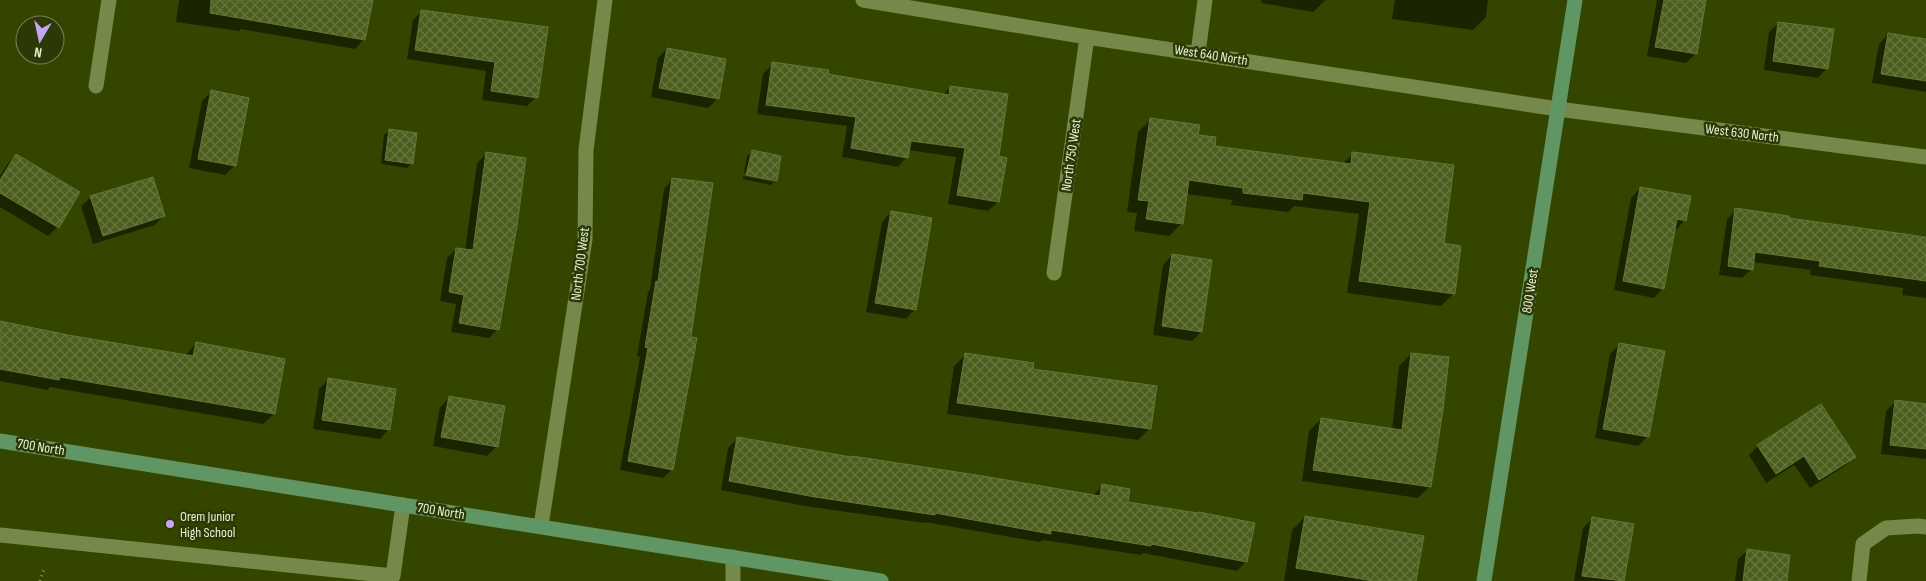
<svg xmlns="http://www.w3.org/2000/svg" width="1926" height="581" viewBox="0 0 1926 581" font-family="'Sofia Sans Condensed',sans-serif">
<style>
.shadow{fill:#0007}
.building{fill:url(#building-cross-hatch);stroke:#637738}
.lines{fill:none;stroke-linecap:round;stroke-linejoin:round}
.path{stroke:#899864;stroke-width:3;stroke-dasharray:1 4;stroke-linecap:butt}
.lane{stroke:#758a4a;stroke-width:15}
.street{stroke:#758a4a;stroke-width:15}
.secondary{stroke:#609564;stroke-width:15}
.poi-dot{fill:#c6a6f0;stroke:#2c3907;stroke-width:2}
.labels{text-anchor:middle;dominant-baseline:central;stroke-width:5;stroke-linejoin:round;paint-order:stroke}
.street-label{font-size:14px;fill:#e5f2d0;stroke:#2c3907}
.poi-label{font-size:14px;fill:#e5f2d0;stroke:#2c3907;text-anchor:start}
</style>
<defs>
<pattern id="building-cross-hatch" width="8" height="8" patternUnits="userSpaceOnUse" patternTransform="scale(1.25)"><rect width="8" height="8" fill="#4c5f1f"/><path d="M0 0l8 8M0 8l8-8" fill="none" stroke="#66763e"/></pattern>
</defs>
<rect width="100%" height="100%" fill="#344500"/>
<path class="shadow" d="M 179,0 L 369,0 L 364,39 L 355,49 L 241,29 L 239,31 L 176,22 Z
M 1261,0 L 1326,0 L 1313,12 L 1261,3 Z
M 1395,0 L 1488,0 L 1486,17 L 1473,30 L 1392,19 Z
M 1657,0 L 1705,0 L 1695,54 L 1686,63 L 1647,56 Z
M 422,11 L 547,28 L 536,97 L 527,106 L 482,100 L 486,71 L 407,59 L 413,20 Z
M 1779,23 L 1827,68 L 1818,78 L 1764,70 L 1769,32 Z
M 1888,34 L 1926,41 L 1926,92 L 1872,83 L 1879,44 Z
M 667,49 L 718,98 L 708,108 L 651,97 L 658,58 Z
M 772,65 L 943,95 L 951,87 L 998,158 L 1005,159 L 998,202 L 988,211 L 948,204 L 956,157 L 908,150 L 907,157 L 898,167 L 842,157 L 847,126 L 757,114 L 763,74 Z
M 211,92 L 234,166 L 225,175 L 189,168 L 202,101 Z
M 1151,119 L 1197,136 L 1213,147 L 1342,164 L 1353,154 L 1442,244 L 1460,247 L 1453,294 L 1441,306 L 1347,293 L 1359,214 L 1294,206 L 1288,212 L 1231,205 L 1232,200 L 1186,194 L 1182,223 L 1169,236 L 1134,231 L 1137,213 L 1127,212 L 1138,132 Z
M 389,131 L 412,163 L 407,168 L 381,164 L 384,135 Z
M 752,152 L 776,180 L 771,185 L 743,179 L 743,176 L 774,182 L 774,179 L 744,173 L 747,156 Z
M 487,153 L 498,329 L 489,338 L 451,332 L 456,304 L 440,301 L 447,258 L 456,249 L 465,250 L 477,163 Z
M 16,155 L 78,193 L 58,227 L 48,236 L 0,207 L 0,176 L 7,165 Z
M 673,179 L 672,469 L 663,478 L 620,470 L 640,357 L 637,356 L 648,292 L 650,290 L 664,189 Z
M 1640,188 L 1685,220 L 1676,230 L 1674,229 L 1663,288 L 1654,298 L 1614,290 L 1631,198 Z
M 91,197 L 164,215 L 155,225 L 93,244 L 81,206 Z
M 1736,210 L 1787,219 L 1916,237 L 1918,235 L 1926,236 L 1926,298 L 1902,295 L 1903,288 L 1810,275 L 1811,270 L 1753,262 L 1752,269 L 1742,278 L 1719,275 L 1727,219 Z
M 891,212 L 915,309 L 906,319 L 866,312 L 882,222 Z
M 1172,255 L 1201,332 L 1192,341 L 1153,335 L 1163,265 Z
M 0,323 L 67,336 L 185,356 L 196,343 L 274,414 L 263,424 L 50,387 L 48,390 L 0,381 Z
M 1620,344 L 1648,436 L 1638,446 L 1595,438 L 1610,354 Z
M 1411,354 L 1430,486 L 1418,498 L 1302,481 L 1309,431 L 1321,419 L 1392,430 L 1399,366 Z
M 965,355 L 1032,370 L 1149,429 L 1138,440 L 947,414 L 954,366 Z
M 328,380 L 389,429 L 380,439 L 313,429 L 319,389 Z
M 449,398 L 497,446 L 487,456 L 433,446 L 440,407 Z
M 1895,402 L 1926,405 L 1926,459 L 1881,454 L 1886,411 Z
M 738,438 L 850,459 L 1093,495 L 1103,486 L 1127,503 L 1246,561 L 1237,571 L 1143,553 L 1141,555 L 1043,540 L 1040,542 L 925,522 L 924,523 L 805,506 L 721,490 L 728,448 Z
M 1758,446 L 1854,457 L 1845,466 L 1810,488 L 1794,465 L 1766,483 L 1749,455 Z
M 1305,517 L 1415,581 L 1284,581 L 1292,530 Z
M 1593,518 L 1632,525 L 1623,581 L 1574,581 L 1583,528 Z
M 1748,550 L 1785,581 L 1735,581 L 1738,559 Z"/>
<path class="building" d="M 211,0 L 373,0 L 365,40 L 210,13 Z
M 1664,0 L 1706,0 L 1697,54 L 1655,47 Z
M 421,10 L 548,27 L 538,98 L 491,91 L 495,62 L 415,50 Z
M 1778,22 L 1834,29 L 1828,69 L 1773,61 Z
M 1888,33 L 1926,39 L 1926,81 L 1881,74 Z
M 667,48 L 726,59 L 719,99 L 659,88 Z
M 772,62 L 829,70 L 828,74 L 949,95 L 950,86 L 1008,94 L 999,156 L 1007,158 L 999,202 L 957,195 L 965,148 L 911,141 L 908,158 L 851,148 L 856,117 L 766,105 Z
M 211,90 L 249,98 L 236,166 L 198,159 Z
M 1150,118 L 1200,125 L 1198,135 L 1216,137 L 1215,146 L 1351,164 L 1352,152 L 1454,165 L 1444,243 L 1461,246 L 1455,294 L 1359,281 L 1370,202 L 1303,193 L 1302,200 L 1243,193 L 1243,188 L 1189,180 L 1183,224 L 1146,219 L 1149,201 L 1138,200 Z
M 389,129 L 417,133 L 413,164 L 385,160 Z
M 752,150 L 781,156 L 777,181 L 746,175 Z
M 486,152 L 526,158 L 517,226 L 499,330 L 459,323 L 464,295 L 449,292 L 456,248 L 473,250 Z
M 16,154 L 80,192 L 59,228 L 0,193 L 0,180 Z
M 153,177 L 165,216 L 103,236 L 90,196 Z
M 672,178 L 713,183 L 691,337 L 697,338 L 673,470 L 628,461 L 648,348 L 645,347 L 656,281 L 658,282 Z
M 1640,187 L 1691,196 L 1686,221 L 1677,219 L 1664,289 L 1623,281 Z
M 1735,208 L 1789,216 L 1789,218 L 1926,237 L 1926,281 L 1819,266 L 1820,261 L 1755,252 L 1753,270 L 1728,266 Z
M 891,211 L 932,218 L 916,310 L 875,303 Z
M 1172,254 L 1212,260 L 1202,332 L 1162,326 Z
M 0,321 L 68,335 L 193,356 L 196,342 L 285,359 L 275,414 L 60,377 L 59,380 L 0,369 Z
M 1619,343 L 1665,351 L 1649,437 L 1603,429 Z
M 965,353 L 1034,363 L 1033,369 L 1157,386 L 1151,429 L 957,403 Z
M 1411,353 L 1449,357 L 1443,410 L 1431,487 L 1313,470 L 1321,418 L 1402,430 Z
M 328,378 L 396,389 L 390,430 L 322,420 Z
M 449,396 L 505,406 L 498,447 L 441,437 Z
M 1895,400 L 1926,404 L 1926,449 L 1890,445 Z
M 1821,404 L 1856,457 L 1819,480 L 1804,456 L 1776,474 L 1757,445 Z
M 737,437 L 851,457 L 852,456 L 983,476 L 1100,496 L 1102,484 L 1130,489 L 1128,502 L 1198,513 L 1199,512 L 1255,523 L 1247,562 L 1151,544 L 1151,546 L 1051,530 L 1051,534 L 935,513 L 935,515 L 815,497 L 729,481 Z
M 1305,516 L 1424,536 L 1416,581 L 1373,581 L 1296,568 Z
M 1592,517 L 1634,524 L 1624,581 L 1582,576 Z
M 1747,549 L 1790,555 L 1787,581 L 1743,581 Z"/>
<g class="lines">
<path class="path" d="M 40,581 L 44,569"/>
<path class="lane" d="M 0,535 L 393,576 L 403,505
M 733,581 L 733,557"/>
<path class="street" d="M 863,0 L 1087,37 L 1558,109 L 1926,157
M 1198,53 L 1205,0
M 96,86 L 109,0
M 1054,273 L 1087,37
M 541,526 L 585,239 L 586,150 L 605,0
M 1859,581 L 1863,544 L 1886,528 L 1918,526 L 1926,527"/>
<path class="secondary" d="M 0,441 L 881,581
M 1484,581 L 1575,0"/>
</g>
<circle class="poi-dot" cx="170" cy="524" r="5"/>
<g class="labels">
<g class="street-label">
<text transform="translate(1211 55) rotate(9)">West 640 North</text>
<text transform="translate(1742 133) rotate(7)">West 630 North</text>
<text transform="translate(1071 155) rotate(-82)">North 750 West</text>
<text transform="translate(580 264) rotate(-83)">North 700 West</text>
<text transform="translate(1530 291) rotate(-81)">800 West</text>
<text transform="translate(41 447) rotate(9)">700 North</text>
<text transform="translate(441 511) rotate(9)">700 North</text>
</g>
<g class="poi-label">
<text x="180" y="516">Orem Junior<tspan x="180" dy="16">High School</tspan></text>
</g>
</g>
<g transform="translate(40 40) rotate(189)"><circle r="24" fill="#2c3907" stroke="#768357"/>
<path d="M0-4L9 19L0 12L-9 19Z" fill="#c6a6f0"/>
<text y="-8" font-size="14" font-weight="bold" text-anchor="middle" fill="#e5f2d0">N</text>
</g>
</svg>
